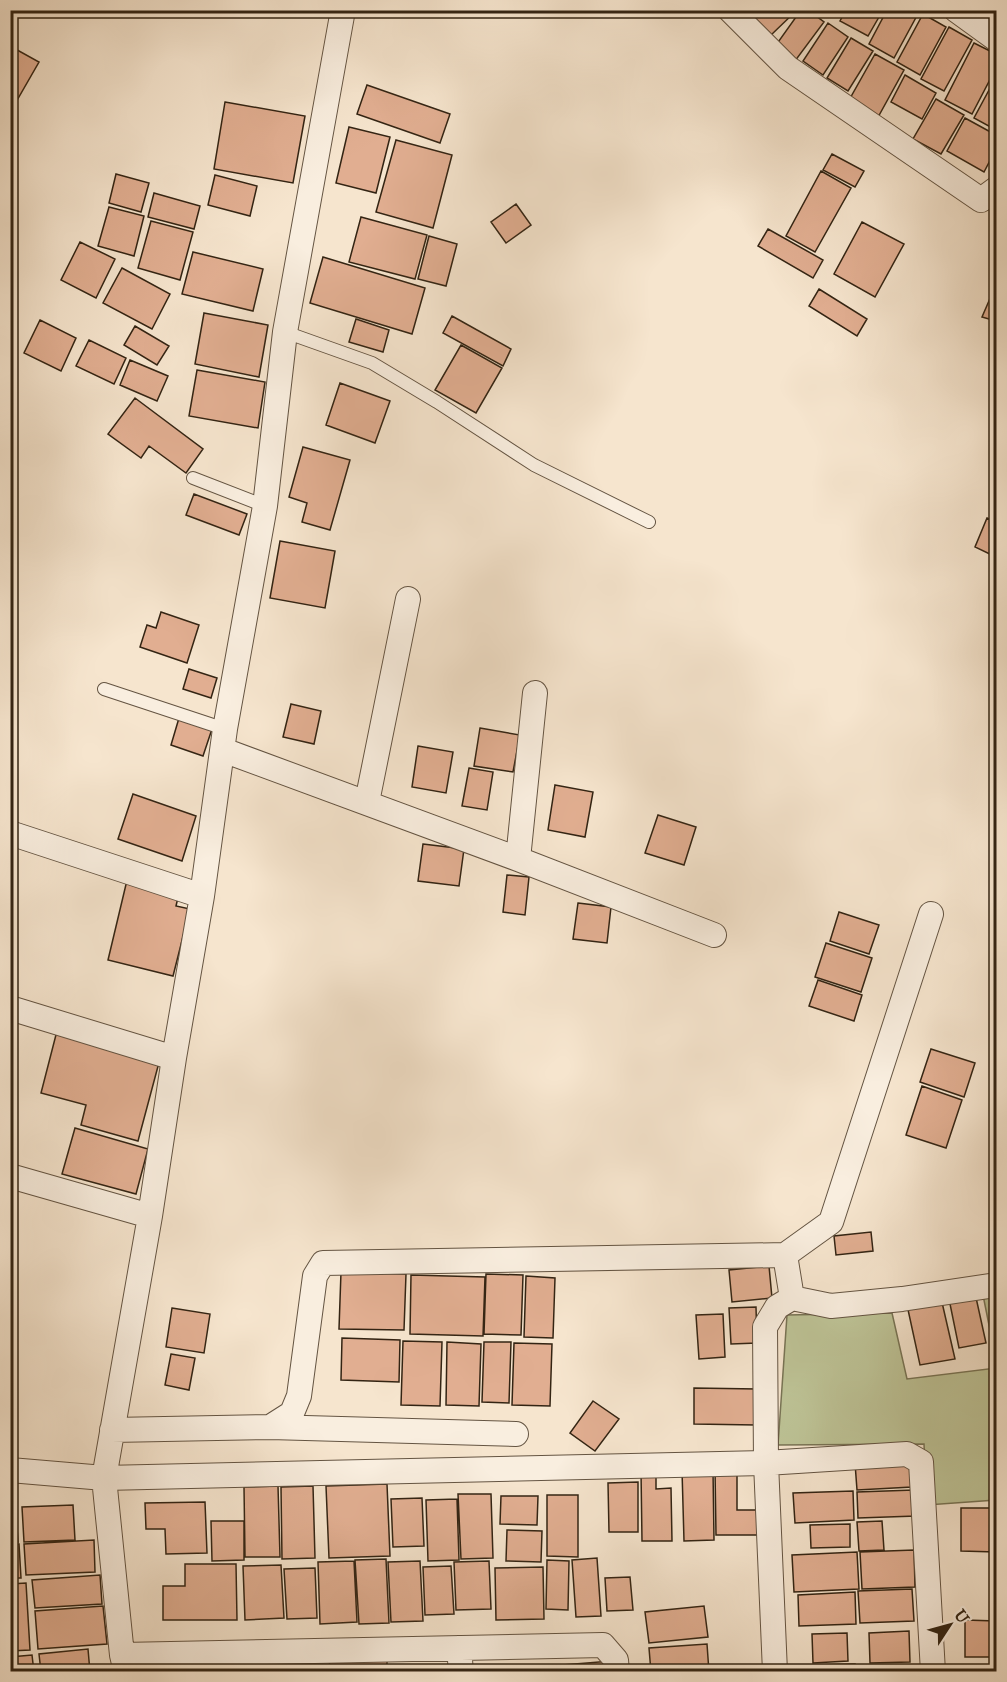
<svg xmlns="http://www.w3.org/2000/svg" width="1007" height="1682" viewBox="0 0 1007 1682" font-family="'IM FELL Great Primer',serif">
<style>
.green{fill:#bec497;stroke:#787455;stroke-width:1.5}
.building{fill:#e1ae91;stroke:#332413;stroke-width:1.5}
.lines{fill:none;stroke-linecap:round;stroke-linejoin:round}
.lane-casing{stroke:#645442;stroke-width:14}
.street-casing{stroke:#645442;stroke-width:26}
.lane{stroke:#f9eedf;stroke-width:12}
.street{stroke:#f9eedf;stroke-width:24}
</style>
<rect width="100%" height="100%" fill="#f6e5ce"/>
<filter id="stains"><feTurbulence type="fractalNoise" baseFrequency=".00333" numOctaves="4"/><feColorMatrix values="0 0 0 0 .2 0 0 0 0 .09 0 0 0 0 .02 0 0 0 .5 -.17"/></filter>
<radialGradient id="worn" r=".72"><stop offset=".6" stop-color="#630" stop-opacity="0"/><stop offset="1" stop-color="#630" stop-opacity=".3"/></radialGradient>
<path class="green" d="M 996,1293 L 996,1360 L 983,1295 Z
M 892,1313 L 907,1379 L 996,1368 L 996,1500 L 927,1505 L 924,1444 L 778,1445 L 787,1315 Z"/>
<path class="building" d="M 749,10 L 797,10 L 770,36 L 748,12 Z
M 801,10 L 808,10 L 824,22 L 795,61 L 776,45 Z
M 846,10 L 883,10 L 868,36 L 840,21 Z
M 887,10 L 920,10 L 894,58 L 869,44 Z
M 923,14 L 946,27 L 920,75 L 897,62 Z
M 828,23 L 848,37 L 823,75 L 803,61 Z
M 949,27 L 972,40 L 944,91 L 921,79 Z
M 851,38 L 873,51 L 848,91 L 827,78 Z
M 974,43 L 996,54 L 996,68 L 972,114 L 945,100 Z
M 10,46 L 39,62 L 16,102 L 10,99 Z
M 875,54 L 904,70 L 877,119 L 848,102 Z
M 905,75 L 936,93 L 922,119 L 891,102 Z
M 996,77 L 996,130 L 974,118 Z
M 367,85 L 450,114 L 440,143 L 357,114 Z
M 936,99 L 964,115 L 941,154 L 913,139 Z
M 225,102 L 305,116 L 293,183 L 214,169 Z
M 965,118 L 996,135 L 996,149 L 984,172 L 947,151 Z
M 349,127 L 390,137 L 376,193 L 336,183 Z
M 396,140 L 452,155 L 433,228 L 376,212 Z
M 832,154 L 864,171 L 855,187 L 823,170 Z
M 821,171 L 851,188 L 815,252 L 786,236 Z
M 116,174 L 149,183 L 141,212 L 109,203 Z
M 215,175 L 257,186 L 250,216 L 208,205 Z
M 154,193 L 200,206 L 194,229 L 148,217 Z
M 516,204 L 531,225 L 506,243 L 491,222 Z
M 109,207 L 144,216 L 134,256 L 98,246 Z
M 361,217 L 427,235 L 415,279 L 349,262 Z
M 151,221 L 193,232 L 180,280 L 138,268 Z
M 862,222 L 904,244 L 875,297 L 834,274 Z
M 768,229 L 823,260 L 813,278 L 758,246 Z
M 429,236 L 457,244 L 446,286 L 418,279 Z
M 80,242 L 115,259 L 96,298 L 61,280 Z
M 193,252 L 263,269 L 253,311 L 182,294 Z
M 323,257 L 425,288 L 412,334 L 310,303 Z
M 122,268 L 170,294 L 152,329 L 103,303 Z
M 995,287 L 996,287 L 996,321 L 982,317 Z
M 819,289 L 867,319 L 857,336 L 809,306 Z
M 204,313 L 268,325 L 259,377 L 195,364 Z
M 452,316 L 511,349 L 503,366 L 443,333 Z
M 356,319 L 389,330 L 383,352 L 349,342 Z
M 40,320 L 76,338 L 61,371 L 24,353 Z
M 135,326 L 169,346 L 157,365 L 124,345 Z
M 89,340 L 126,358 L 114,384 L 76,366 Z
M 461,345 L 502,368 L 476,413 L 435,390 Z
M 130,360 L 168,376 L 157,401 L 120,385 Z
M 197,370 L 265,382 L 258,428 L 189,416 Z
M 340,383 L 390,401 L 375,443 L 326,425 Z
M 135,398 L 203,449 L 186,473 L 149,446 L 141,458 L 108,434 Z
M 303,447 L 350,460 L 330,530 L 302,522 L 307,503 L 289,497 Z
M 194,494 L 247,514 L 239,535 L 186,515 Z
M 987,518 L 996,522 L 996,557 L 975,547 Z
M 280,541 L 335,551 L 325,608 L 270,598 Z
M 161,612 L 199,625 L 187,663 L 140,647 L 147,625 L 156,628 Z
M 189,669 L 217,678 L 211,698 L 183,689 Z
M 291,704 L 321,711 L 314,744 L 283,737 Z
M 179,718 L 212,729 L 203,756 L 171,745 Z
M 480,728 L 520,735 L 513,772 L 474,766 Z
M 418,746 L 453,752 L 446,793 L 412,787 Z
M 469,768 L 493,772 L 487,810 L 462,806 Z
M 555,785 L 593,792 L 585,837 L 548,830 Z
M 133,794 L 196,816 L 182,861 L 118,839 Z
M 658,815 L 696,827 L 684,865 L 645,853 Z
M 423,844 L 464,849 L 459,886 L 418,881 Z
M 507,875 L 529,877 L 525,915 L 503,912 Z
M 128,876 L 180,889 L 176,906 L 190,909 L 173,976 L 108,960 Z
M 578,903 L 611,907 L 607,943 L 573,939 Z
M 839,912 L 879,925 L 869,954 L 830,941 Z
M 826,943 L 872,958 L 861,992 L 815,977 Z
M 818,980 L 862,995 L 854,1021 L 809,1006 Z
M 58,1027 L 161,1055 L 138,1141 L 81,1125 L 86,1105 L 41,1093 Z
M 931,1049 L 975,1063 L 964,1097 L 920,1082 Z
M 922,1086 L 962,1100 L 946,1148 L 906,1135 Z
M 75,1128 L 148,1149 L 136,1194 L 62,1174 Z
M 871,1232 L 873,1251 L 836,1255 L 834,1236 Z
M 769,1266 L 772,1298 L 732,1302 L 729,1270 Z
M 341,1272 L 406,1274 L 404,1330 L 339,1329 Z
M 486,1274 L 523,1275 L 521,1335 L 484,1334 Z
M 411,1275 L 485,1277 L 483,1336 L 410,1334 Z
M 526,1276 L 555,1278 L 553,1338 L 524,1337 Z
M 975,1293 L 986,1343 L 959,1348 L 949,1299 Z
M 941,1298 L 955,1359 L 920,1365 L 907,1305 Z
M 756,1307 L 757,1343 L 731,1344 L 729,1308 Z
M 172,1308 L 210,1314 L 204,1353 L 166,1347 Z
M 723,1314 L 725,1357 L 699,1359 L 696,1315 Z
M 342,1338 L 400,1340 L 399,1382 L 341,1380 Z
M 403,1341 L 442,1342 L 440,1406 L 401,1405 Z
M 447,1342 L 481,1344 L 479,1406 L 446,1405 Z
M 484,1342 L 511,1342 L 509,1403 L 482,1402 Z
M 514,1343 L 552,1344 L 550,1406 L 512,1405 Z
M 171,1354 L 195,1358 L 189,1390 L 165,1385 Z
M 694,1388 L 757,1389 L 756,1425 L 694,1424 Z
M 593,1401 L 619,1419 L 595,1451 L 570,1433 Z
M 911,1461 L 912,1487 L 857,1490 L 855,1463 Z
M 715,1469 L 737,1469 L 737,1510 L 764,1510 L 765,1535 L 716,1535 Z
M 656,1470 L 656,1489 L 671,1488 L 672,1541 L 642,1541 L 641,1471 Z
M 682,1470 L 713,1470 L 714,1540 L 684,1541 Z
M 638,1482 L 638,1532 L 609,1532 L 608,1483 Z
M 387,1484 L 390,1556 L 329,1558 L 326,1486 Z
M 278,1486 L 280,1557 L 245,1557 L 244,1487 Z
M 313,1486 L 315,1558 L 282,1559 L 281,1487 Z
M 914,1490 L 916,1516 L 858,1518 L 857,1492 Z
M 853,1491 L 854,1520 L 795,1523 L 793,1493 Z
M 458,1494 L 491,1494 L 493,1558 L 461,1559 Z
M 547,1495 L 578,1495 L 578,1557 L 547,1556 Z
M 501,1496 L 538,1496 L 537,1525 L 500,1524 Z
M 422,1498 L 424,1546 L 393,1547 L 391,1499 Z
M 457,1499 L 459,1560 L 428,1561 L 426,1500 Z
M 205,1502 L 207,1553 L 166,1554 L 165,1529 L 146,1529 L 145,1503 Z
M 73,1505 L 75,1540 L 24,1542 L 22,1507 Z
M 961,1508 L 996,1508 L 996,1552 L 961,1551 Z
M 10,1513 L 16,1513 L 18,1542 L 10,1542 Z
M 211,1521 L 244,1521 L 244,1560 L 212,1561 Z
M 882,1521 L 884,1550 L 859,1551 L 857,1522 Z
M 850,1524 L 850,1547 L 811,1548 L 810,1525 Z
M 507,1530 L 542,1531 L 541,1562 L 506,1561 Z
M 94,1540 L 95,1572 L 26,1575 L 24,1544 Z
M 19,1544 L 21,1578 L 10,1578 L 10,1545 Z
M 914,1550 L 915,1587 L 862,1589 L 860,1552 Z
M 857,1552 L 859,1589 L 794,1592 L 792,1555 Z
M 597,1558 L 601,1616 L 576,1617 L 572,1560 Z
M 386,1559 L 389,1623 L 359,1624 L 355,1560 Z
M 547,1560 L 569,1561 L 568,1610 L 546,1609 Z
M 354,1561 L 357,1622 L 320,1624 L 318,1562 Z
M 420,1561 L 423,1621 L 391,1622 L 388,1562 Z
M 489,1561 L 491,1609 L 456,1610 L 454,1562 Z
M 185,1564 L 236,1564 L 237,1620 L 163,1620 L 163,1586 L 185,1586 Z
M 281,1565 L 284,1618 L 245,1620 L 243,1566 Z
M 451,1566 L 454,1614 L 425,1615 L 423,1567 Z
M 543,1567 L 544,1619 L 496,1620 L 495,1568 Z
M 315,1568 L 317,1618 L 287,1619 L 284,1569 Z
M 100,1575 L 102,1604 L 35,1608 L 32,1580 Z
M 630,1577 L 633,1610 L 607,1611 L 605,1578 Z
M 26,1583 L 30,1650 L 10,1651 L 10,1584 Z
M 912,1589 L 914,1621 L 860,1623 L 858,1591 Z
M 855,1592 L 856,1624 L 799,1626 L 798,1595 Z
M 103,1606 L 107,1644 L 38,1649 L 35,1611 Z
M 704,1606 L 708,1637 L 649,1643 L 645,1612 Z
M 965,1620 L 996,1621 L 996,1657 L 965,1657 Z
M 909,1631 L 910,1662 L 870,1663 L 869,1633 Z
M 847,1633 L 848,1661 L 813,1663 L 812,1634 Z
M 707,1644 L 709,1672 L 651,1672 L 649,1648 Z
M 88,1649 L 90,1672 L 41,1672 L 39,1654 Z
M 32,1655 L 34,1672 L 10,1672 L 10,1657 Z
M 387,1655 L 387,1672 L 330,1672 L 329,1656 Z
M 295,1659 L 296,1672 L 238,1672 L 237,1664 Z
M 611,1661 L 612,1672 L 564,1672 L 563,1665 Z
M 235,1663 L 235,1672 L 170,1672 L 169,1669 Z
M 855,1664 L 855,1672 L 814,1672 L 814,1665 Z
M 551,1667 L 551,1672 L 523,1672 Z"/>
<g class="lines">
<defs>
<path id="lane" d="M 285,332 L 372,363 L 437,402 L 534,465 L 649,522
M 193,478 L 265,506
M 104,689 L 225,729"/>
<path id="street" d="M 730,10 L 788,68 L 981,200 L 996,189
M 956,10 L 996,39
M 223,750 L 518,859 L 714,935
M 367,802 L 408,599
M 10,833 L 202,896
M 518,859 L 535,693
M 10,1008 L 174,1058
M 10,1176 L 150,1216
M 785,1255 L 792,1298 L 831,1306 L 902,1299 L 996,1285
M 270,1427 L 516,1434
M 112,1430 L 270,1427 L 292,1413 L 299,1396 L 315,1276 L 323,1263 L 785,1255 L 831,1222 L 931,914
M 10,1470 L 104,1478 L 766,1463 L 907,1454 L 921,1462 L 933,1672
M 459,1648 L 461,1672
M 122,1655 L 603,1645 L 616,1660 L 617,1672
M 126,1672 L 122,1655 L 104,1478 L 150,1216 L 174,1058 L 202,896 L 225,729 L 265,506 L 285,332 L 343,10
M 775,1672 L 766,1463 L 765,1327 L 777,1307 L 792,1298"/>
</defs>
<use href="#lane" class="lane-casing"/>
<use href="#street" class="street-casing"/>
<use href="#lane" class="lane"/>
<use href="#street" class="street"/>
</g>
<rect width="1007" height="1682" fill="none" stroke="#f6e5ce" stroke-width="36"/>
<rect x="12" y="12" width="983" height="1658" fill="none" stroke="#332413" stroke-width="3"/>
<rect x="18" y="18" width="971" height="1646" fill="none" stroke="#332413" stroke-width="1.5"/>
<g transform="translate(950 1625) rotate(54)" stroke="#f9eedf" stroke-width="4.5" paint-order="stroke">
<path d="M0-4.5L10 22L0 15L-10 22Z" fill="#332413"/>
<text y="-9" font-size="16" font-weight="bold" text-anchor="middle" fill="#332413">U</text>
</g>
<rect width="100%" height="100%" filter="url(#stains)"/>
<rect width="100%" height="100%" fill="url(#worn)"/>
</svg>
